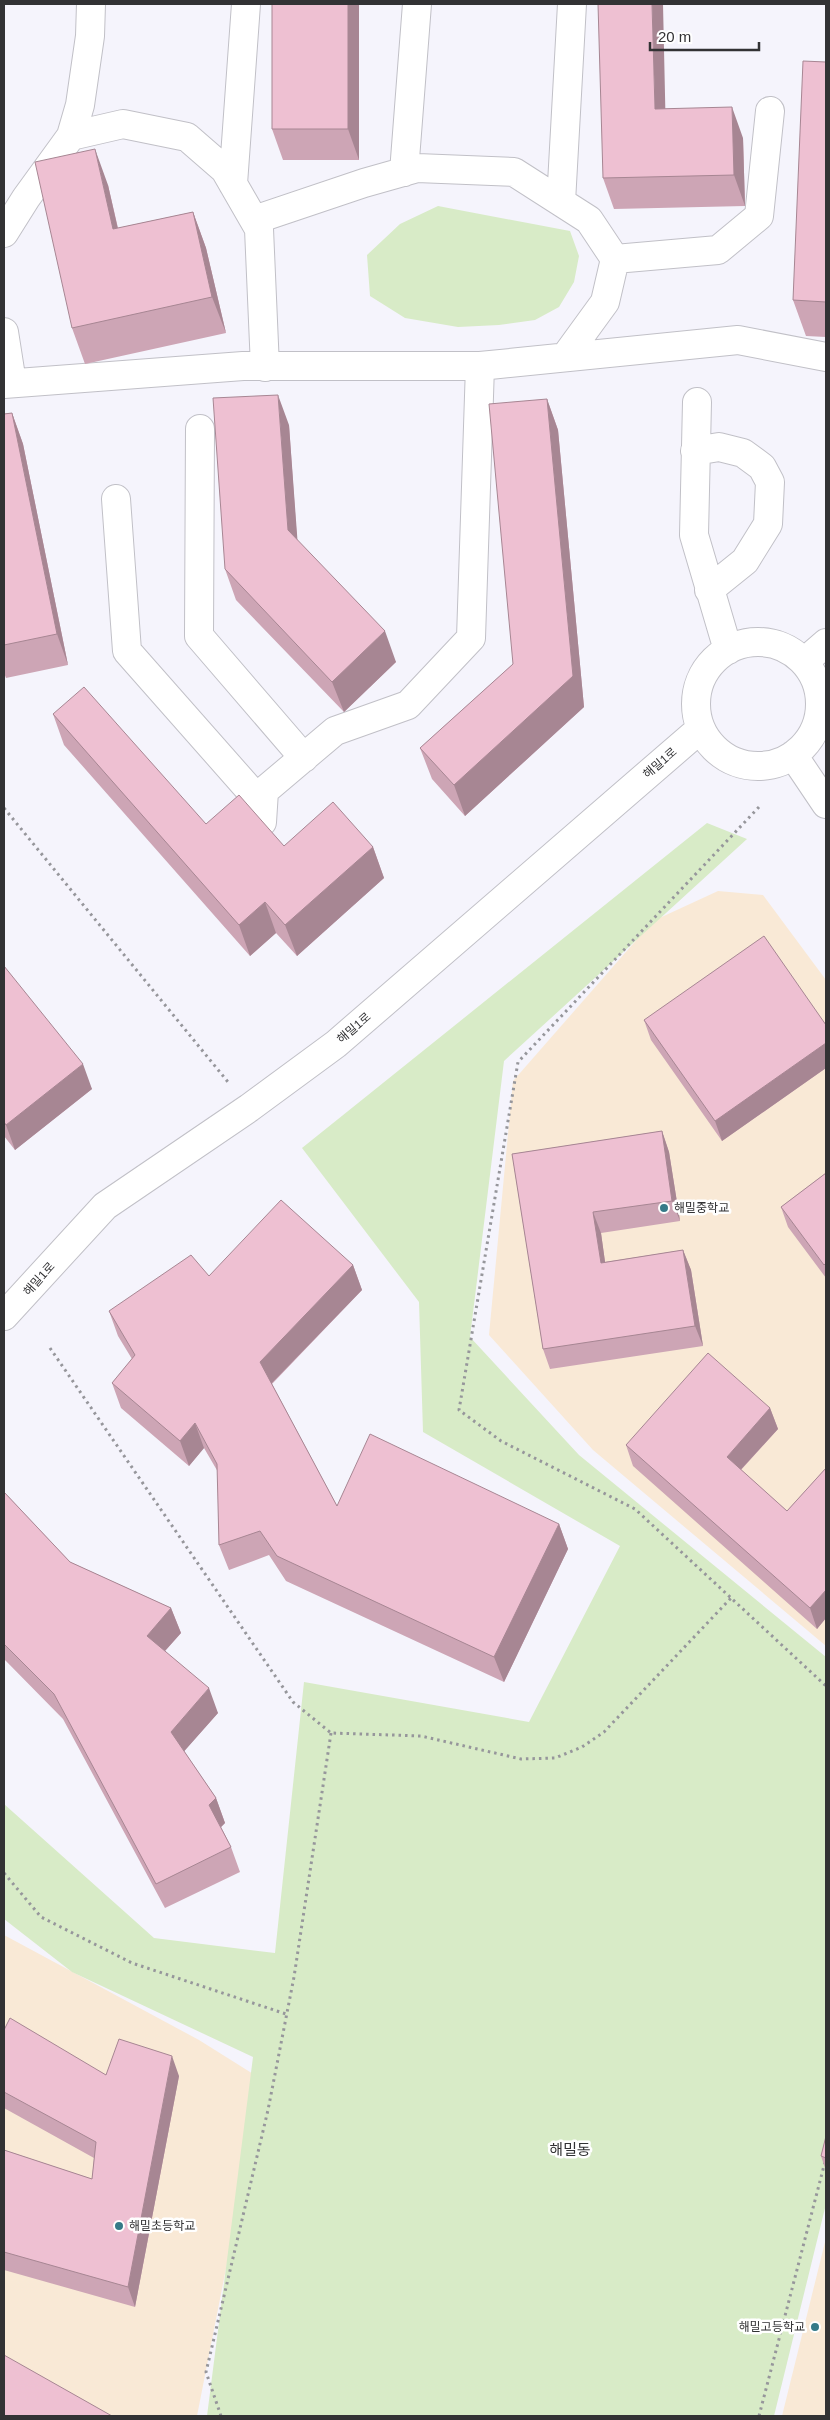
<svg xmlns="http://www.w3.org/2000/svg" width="830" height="2420" viewBox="0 0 830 2420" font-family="Arial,'Noto Sans KR',sans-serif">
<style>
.education{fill:#f9e9d6}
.green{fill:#d8ebc7}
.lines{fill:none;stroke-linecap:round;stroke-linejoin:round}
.minor-casing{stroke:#c1c0c7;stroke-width:30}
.path{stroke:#96969b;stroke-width:3;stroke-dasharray:2.5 4;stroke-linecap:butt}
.minor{stroke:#fff;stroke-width:28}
.wall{fill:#cda5b5}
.shaded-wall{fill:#a78693}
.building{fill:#eec0d2;stroke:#a78693}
.poi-dot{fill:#357a88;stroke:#fff;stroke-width:2}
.labels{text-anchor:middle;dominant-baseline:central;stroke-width:5;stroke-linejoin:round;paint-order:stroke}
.street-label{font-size:12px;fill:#323234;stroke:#fff}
.poi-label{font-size:12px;fill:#323234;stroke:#fff;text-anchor:start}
.quarter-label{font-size:15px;fill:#323234;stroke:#fff}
</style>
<rect width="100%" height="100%" fill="#f5f4fc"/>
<path class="education" d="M 718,891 L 763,895 L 826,980 L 826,1646 L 593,1450 L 489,1335 L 513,1081 L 653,921 Z
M 4,1935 L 199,2040 L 263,2080 L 197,2416 L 4,2416 Z
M 826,2238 L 826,2416 L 782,2416 Z"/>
<path class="green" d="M 438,206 L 570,231 L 579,256 L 574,282 L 559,307 L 535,320 L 499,325 L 458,327 L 405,318 L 370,296 L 367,255 L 400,224 Z
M 707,823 L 747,839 L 504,1061 L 470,1337 L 579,1455 L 826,1657 L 826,2204 L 774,2416 L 207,2416 L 253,2057 L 72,1972 L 4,1919 L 4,1804 L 154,1938 L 275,1953 L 304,1682 L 529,1722 L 620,1546 L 423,1432 L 419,1302 L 302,1148 Z"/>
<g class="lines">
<defs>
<path id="minor" d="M 71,136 L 123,124 L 187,137 L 225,170 L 259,229 L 265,367
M 404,172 L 417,4
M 233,184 L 246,4
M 561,202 L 572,4
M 254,220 L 364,183 L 417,168 L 514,172 L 589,220 L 615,259 L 605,302 L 565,357
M 4,233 L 26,198 L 71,136 L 80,105 L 90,36 L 91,4
M 615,259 L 718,250 L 759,216 L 770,111
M 4,332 L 12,383
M 4,384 L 243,366 L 480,366 L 738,340 L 826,357
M 697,402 L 694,535 L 728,650
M 200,429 L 199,636 L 304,758
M 695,451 L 719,447 L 743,453 L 762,467 L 770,482 L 768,524 L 745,561 L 709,590
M 116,499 L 127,651 L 262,804
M696 704a62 62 0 1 1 124 0a62 62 0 1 1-124 0Z
M 804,662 L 826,643
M 793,755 L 826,804
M 262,822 L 264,791 L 335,731 L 408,705 L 471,638 L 480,366
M 4,1316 L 105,1206 L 249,1108 L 336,1044 L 699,730"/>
</defs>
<use href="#minor" class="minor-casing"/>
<path class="path" d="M 759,807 L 518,1062 L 459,1410 L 501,1441 L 635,1509 L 826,1686
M 4,808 L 228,1082
M 50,1348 L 293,1702 L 331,1733 L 421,1736 L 521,1759 L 555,1758 L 582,1747 L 604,1732 L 731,1598
M 4,1873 L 41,1917 L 132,1963 L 286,2014
M 221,2416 L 206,2372 L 268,2110 L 294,1977 L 331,1733
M 759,2416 L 826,2158"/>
<use href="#minor" class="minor"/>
</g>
<path class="wall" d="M 272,4 L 359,4 L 359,160 L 283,160 L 272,129 Z
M 826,62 L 826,337 L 806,336 L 793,300 Z
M 743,138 L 745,206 L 614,209 L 603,178 Z
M 108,185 L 118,228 L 193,212 L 206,248 L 226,333 L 85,364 L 72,328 Z
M 547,399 L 558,430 L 584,707 L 465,816 L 432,779 L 420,748 L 513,664 Z
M 12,413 L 23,444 L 68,665 L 6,678 L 4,673 L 4,414 Z
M 289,425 L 297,540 L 396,662 L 344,712 L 236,600 L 225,569 Z
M 53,714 L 206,824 L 284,846 L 373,847 L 384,878 L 297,956 L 276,933 L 250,956 L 64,745 Z
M 4,966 L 92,1089 L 15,1150 L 4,1136 Z
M 644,1020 L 826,1025 L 826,1068 L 722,1141 L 651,1040 Z
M 662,1131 L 669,1152 L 680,1221 L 601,1233 L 605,1262 L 683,1250 L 691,1270 L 703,1346 L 550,1369 L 543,1349 L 512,1154 Z
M 826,1173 L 826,1278 L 788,1227 L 781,1207 Z
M 353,1265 L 362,1290 L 272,1384 L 337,1506 L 559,1524 L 568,1549 L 504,1682 L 286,1581 L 269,1555 L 229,1570 L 219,1545 L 218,1472 L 204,1448 L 189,1466 L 121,1408 L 112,1383 L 132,1359 L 118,1336 L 109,1311 L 209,1276 Z
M 770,1408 L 778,1429 L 741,1470 L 787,1511 L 826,1468 L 826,1618 L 817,1629 L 633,1466 L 626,1445 Z
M 4,1492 L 70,1562 L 171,1608 L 181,1633 L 165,1651 L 218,1713 L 184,1751 L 216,1798 L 225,1823 L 221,1827 L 231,1847 L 240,1872 L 165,1908 L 63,1719 L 4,1659 Z
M 4,2030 L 106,2075 L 179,2076 L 135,2307 L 4,2270 L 4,2150 L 92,2179 L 94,2158 L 4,2108 Z
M 826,2136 L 826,2171 L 821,2156 Z"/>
<path class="shaded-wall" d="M 348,4 L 359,4 L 359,160 L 348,129 Z
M 652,4 L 663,4 L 666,140 L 655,109 Z
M 732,107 L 743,138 L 745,206 L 734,175 Z
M 95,149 L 108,185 L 126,265 L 113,229 Z
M 193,212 L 206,248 L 226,333 L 212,297 Z
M 278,395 L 289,425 L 299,561 L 288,530 Z
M 547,399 L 558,430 L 584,707 L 465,816 L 454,785 L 573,676 Z
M 12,413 L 23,444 L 68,665 L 57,634 Z
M 385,631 L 396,662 L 344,712 L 332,682 Z
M 373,847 L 384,878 L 297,956 L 285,925 Z
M 265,902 L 276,933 L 250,956 L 239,925 Z
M 826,1043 L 826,1068 L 722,1141 L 715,1121 Z
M 83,1064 L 92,1089 L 15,1150 L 6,1125 Z
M 662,1131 L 669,1152 L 680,1221 L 672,1201 Z
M 593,1212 L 601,1233 L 608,1283 L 601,1263 Z
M 683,1250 L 691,1270 L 703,1346 L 695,1326 Z
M 353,1265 L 362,1290 L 269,1386 L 260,1362 Z
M 770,1408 L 778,1429 L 734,1477 L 727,1457 Z
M 195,1423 L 204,1448 L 189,1466 L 180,1441 Z
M 559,1524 L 568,1549 L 504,1682 L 494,1657 Z
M 826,1590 L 826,1618 L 817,1629 L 810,1608 Z
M 171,1608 L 181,1633 L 156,1661 L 147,1636 Z
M 209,1688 L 218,1713 L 180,1756 L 171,1732 Z
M 216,1798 L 225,1823 L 218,1830 L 209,1805 Z
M 172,2056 L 179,2076 L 135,2307 L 128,2287 Z"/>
<path class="building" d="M 272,4 L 348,4 L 348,129 L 272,129 Z
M 598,4 L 652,4 L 655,109 L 732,107 L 734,175 L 603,178 Z
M 803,61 L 826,62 L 826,302 L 793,300 Z
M 95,149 L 113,229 L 193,212 L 212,297 L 72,328 L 35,162 Z
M 278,395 L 288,530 L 385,631 L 332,682 L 225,569 L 213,398 Z
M 547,399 L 573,676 L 454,785 L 420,748 L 513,664 L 489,404 Z
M 12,413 L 57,634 L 4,645 L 4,414 Z
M 84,687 L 206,824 L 239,795 L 284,846 L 333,802 L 373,847 L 285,925 L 265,902 L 239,925 L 53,714 Z
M 764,936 L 826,1025 L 826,1043 L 715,1121 L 644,1020 Z
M 4,966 L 83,1064 L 6,1125 L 4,1122 Z
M 662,1131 L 672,1201 L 593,1212 L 601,1263 L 683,1250 L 695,1326 L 543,1349 L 512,1154 Z
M 826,1173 L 826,1263 L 824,1265 L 781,1207 Z
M 281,1200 L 353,1265 L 260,1362 L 337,1506 L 370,1434 L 559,1524 L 494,1657 L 277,1556 L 260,1531 L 219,1545 L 217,1464 L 195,1423 L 180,1441 L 112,1383 L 135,1355 L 109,1311 L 191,1255 L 209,1276 Z
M 708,1353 L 770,1408 L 727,1457 L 787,1511 L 826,1468 L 826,1590 L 810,1608 L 626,1445 Z
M 4,1492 L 70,1562 L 171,1608 L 147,1636 L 209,1688 L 171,1732 L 216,1798 L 209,1805 L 231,1847 L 156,1884 L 54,1694 L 4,1644 Z
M 10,2018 L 106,2075 L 119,2039 L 172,2056 L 128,2287 L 4,2252 L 4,2150 L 92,2179 L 96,2142 L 4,2092 L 4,2030 Z
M 826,2136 L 826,2158 L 821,2156 Z
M 4,2355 L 112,2416 L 4,2416 Z"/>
<g class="poi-dot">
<circle cx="664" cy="1208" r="5"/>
<circle cx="119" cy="2226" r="5"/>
<circle cx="815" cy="2327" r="5"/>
</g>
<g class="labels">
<g class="street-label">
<text transform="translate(660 763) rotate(-41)">해밀1로</text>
<text transform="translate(354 1028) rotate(-41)">해밀1로</text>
<text transform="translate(39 1279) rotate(-48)">해밀1로</text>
</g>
<g class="poi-label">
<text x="674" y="1208">해밀중학교</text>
<text x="129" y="2226">해밀초등학교</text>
<text x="805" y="2327" text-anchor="end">해밀고등학교</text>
</g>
<g class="quarter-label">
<text x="570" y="2149">해밀동</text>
</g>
</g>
<rect width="830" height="2420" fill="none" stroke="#323234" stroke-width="10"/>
<path d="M650 42v8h109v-8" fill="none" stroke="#323234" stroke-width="2.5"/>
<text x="658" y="42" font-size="15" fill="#323234" stroke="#ffffff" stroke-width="4" paint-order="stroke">20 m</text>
</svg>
